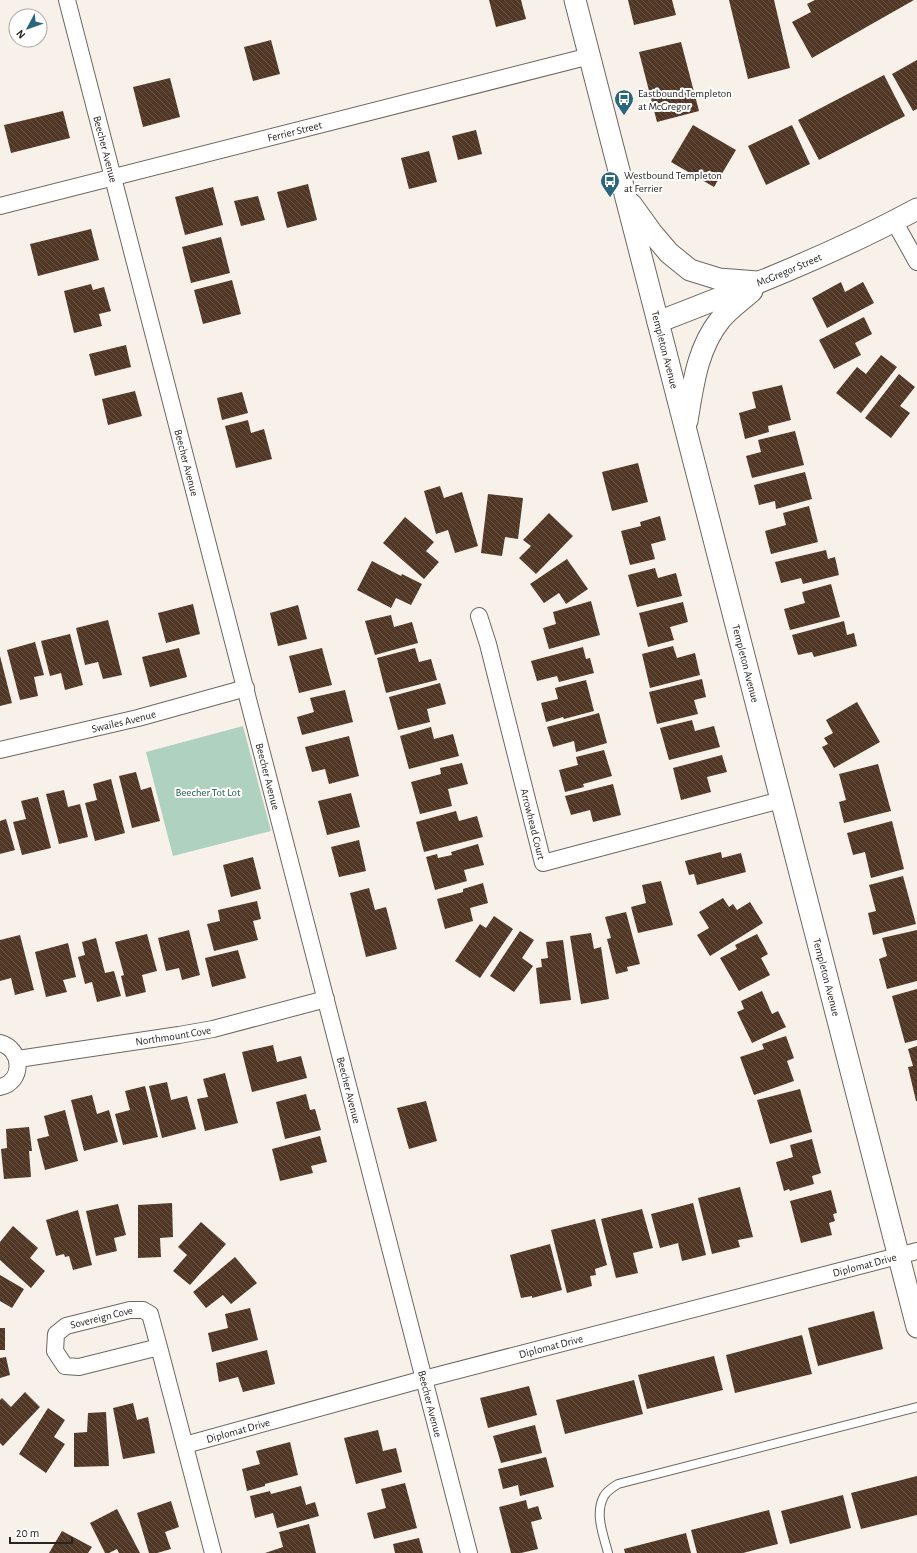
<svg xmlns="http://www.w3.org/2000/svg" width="917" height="1553" viewBox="0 0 917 1553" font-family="'Alegreya Sans',sans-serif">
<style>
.green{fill:#aed2bf}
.building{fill:url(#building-back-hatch)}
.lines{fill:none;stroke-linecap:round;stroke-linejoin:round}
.service-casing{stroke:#6d6761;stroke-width:10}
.minor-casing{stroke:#6d6761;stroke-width:18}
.tertiary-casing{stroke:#6d6761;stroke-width:23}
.service{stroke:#fff;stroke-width:8}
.minor{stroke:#fff;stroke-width:16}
.tertiary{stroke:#fff;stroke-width:21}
.labels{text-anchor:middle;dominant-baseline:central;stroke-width:4;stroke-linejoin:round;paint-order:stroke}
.poi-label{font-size:11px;fill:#272522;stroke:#fff;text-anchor:start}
.street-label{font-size:11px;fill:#272522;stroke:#fff}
.park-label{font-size:11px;fill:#19583f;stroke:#fff}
</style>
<defs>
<pattern id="building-back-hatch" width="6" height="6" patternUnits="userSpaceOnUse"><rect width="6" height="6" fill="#513726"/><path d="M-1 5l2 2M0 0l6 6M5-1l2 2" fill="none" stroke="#675244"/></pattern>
</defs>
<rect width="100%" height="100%" fill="#f7f1e9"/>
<path class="green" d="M 243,726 L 271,831 L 173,856 L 146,752 Z"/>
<path class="building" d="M 489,0 L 521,0 L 526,19 L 496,27 Z
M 628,0 L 672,0 L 676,15 L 634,25 Z
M 729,0 L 774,0 L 790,68 L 748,79 Z
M 815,0 L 914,0 L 812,58 L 792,22 L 811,12 L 807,4 Z
M 271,40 L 280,74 L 253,81 L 244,47 Z
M 681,42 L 699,111 L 657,122 L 639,52 Z
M 917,60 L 917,109 L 913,111 L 892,74 Z
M 884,75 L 905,116 L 819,160 L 798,120 Z
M 170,78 L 180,117 L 143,127 L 133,87 Z
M 63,111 L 70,138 L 11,153 L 4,125 Z
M 693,125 L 736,150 L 714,187 L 671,162 Z
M 792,125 L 810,164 L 766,185 L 748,146 Z
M 476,130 L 482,154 L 458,160 L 452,136 Z
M 429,151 L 437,182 L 409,189 L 401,158 Z
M 308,184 L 317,220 L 287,228 L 277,192 Z
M 213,187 L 223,225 L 185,235 L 175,197 Z
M 258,196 L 265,220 L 241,226 L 234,201 Z
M 91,229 L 99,260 L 38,276 L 30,244 Z
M 221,237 L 230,273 L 191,283 L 182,247 Z
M 232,280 L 241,314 L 203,324 L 194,290 Z
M 841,282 L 845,292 L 863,282 L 874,303 L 827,328 L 812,298 Z
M 91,284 L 93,290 L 104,287 L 111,311 L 99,314 L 102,326 L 74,333 L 64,291 Z
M 864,317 L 872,334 L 855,343 L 861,355 L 834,369 L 819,340 Z
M 126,345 L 131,367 L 95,376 L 89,354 Z
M 881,355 L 897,367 L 861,413 L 836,393 L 857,367 L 866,374 Z
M 899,374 L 915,387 L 900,406 L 910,413 L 891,438 L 865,418 Z
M 782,385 L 791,420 L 768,426 L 769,432 L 745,439 L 739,413 L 756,408 L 752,392 Z
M 135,391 L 142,416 L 108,425 L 102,399 Z
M 242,392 L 248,413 L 222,420 L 217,398 Z
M 248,420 L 251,433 L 264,429 L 272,459 L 236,468 L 225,426 Z
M 795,431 L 804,465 L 752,478 L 746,456 L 761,452 L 758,440 Z
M 638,463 L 648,502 L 612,511 L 602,472 Z
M 805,472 L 812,499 L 776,509 L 775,501 L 759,505 L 754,485 Z
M 440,486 L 444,498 L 462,492 L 478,546 L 455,553 L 448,530 L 436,534 L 424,491 Z
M 488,494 L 523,498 L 518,539 L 505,537 L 502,556 L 481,553 Z
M 809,506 L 818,542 L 771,554 L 765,531 L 786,525 L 783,513 Z
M 549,513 L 573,536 L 536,574 L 519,558 L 531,546 L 523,540 Z
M 660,516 L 666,540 L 651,544 L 655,559 L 630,565 L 621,531 L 641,526 L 640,522 Z
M 405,517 L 434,542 L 426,551 L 439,562 L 424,579 L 383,543 Z
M 826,550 L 828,559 L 835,557 L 839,575 L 803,584 L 801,578 L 781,583 L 775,562 Z
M 567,559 L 588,589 L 566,604 L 559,593 L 544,603 L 530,584 Z
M 372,561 L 401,576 L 402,574 L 422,584 L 411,605 L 396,598 L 391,608 L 357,590 Z
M 655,568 L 658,578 L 676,573 L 682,596 L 637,607 L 628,575 Z
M 831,584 L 840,617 L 790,630 L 784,609 L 805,603 L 802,592 Z
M 591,601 L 600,635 L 549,649 L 543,628 L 556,624 L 553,612 Z
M 683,602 L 688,622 L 670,627 L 674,640 L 648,647 L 639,613 Z
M 193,604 L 200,634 L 166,643 L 158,613 Z
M 298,605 L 307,639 L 278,646 L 270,613 Z
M 391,615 L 394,627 L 412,622 L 418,643 L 375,655 L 365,621 Z
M 108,620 L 122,675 L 103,679 L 98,662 L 85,665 L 76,628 Z
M 844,621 L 847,635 L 854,633 L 857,646 L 814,657 L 812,652 L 798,655 L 792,635 Z
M 70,634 L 83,685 L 65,690 L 61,673 L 50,676 L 41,641 Z
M 35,642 L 44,675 L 34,677 L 38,696 L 20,700 L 7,650 Z
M 673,646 L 677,658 L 695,653 L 700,675 L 650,688 L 642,654 Z
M 583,647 L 586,659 L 590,658 L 594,673 L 559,682 L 557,676 L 537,681 L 531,661 Z
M 179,648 L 187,677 L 150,687 L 142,657 Z
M 322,648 L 332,685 L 299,693 L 289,656 Z
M 415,648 L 419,662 L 431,659 L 437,680 L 386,693 L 377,658 Z
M 0,656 L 12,703 L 0,706 Z
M 702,679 L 706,697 L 694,700 L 698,714 L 657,724 L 649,692 Z
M 586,680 L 594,711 L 564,719 L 563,717 L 546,722 L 541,703 L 558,699 L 555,688 Z
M 440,683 L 446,704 L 427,709 L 430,722 L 398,730 L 389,697 Z
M 345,690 L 353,722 L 302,735 L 297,717 L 314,712 L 310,698 Z
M 857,702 L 880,742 L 834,768 L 822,747 L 828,744 L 824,738 L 833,733 L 826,720 Z
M 599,713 L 607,743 L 576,752 L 574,741 L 553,747 L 547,727 Z
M 692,720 L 695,731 L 714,726 L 720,747 L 669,760 L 660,728 Z
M 431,727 L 434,739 L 453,734 L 459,756 L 409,769 L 400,736 Z
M 349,736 L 359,776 L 329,784 L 325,769 L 312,772 L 305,747 Z
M 604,750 L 612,776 L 583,784 L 584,787 L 565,792 L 559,770 L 578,765 L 576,757 Z
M 722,755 L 727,772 L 707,777 L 711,792 L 681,800 L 673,768 Z
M 462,763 L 468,784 L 448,789 L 452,806 L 420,814 L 411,782 L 441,774 L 440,768 Z
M 878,764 L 891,811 L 844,823 L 839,802 L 846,800 L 839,774 Z
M 136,772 L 141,790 L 151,787 L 160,821 L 132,828 L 119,776 Z
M 111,779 L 125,833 L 95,841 L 85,803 L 97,800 L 93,784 Z
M 613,784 L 621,815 L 593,822 L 590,810 L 571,815 L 565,796 Z
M 64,790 L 68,807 L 80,804 L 88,837 L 59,844 L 46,794 Z
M 351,793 L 360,827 L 327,835 L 318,801 Z
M 38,797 L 51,848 L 22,855 L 13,822 L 26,819 L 21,801 Z
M 456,811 L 459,821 L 477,816 L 483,837 L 424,852 L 416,822 Z
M 6,819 L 15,850 L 0,854 L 0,821 Z
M 892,821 L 904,869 L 871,878 L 865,852 L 853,855 L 847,833 Z
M 359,840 L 366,871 L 339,877 L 331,847 Z
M 478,844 L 484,865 L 464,870 L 467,881 L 435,890 L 426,857 L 437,854 L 438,858 L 452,855 L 451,852 Z
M 721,852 L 722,858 L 741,853 L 746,872 L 697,885 L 694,874 L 689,875 L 685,861 Z
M 253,857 L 261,889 L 231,897 L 223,865 Z
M 903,876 L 916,924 L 873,935 L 868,913 L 876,911 L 869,885 Z
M 661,881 L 673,925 L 638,933 L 631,907 L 646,903 L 642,885 Z
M 483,883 L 488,903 L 470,908 L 473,921 L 445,929 L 437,899 L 463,892 L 463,889 Z
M 369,888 L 375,910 L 386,907 L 397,949 L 366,957 L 350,893 Z
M 723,898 L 729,907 L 733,904 L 737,910 L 750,902 L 763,923 L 710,956 L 697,935 L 709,928 L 699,912 Z
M 257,901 L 261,919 L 253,921 L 258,940 L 214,951 L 207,924 L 220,921 L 218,910 Z
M 626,912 L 640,964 L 627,967 L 628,971 L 616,974 L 607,939 L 611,938 L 605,917 Z
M 494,916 L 513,929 L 480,978 L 455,961 L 480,924 L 486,928 Z
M 189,930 L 200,975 L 182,980 L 179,968 L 166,971 L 158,938 Z
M 917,930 L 917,981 L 887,989 L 879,959 L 887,956 L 882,938 Z
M 520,931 L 534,940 L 522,958 L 533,966 L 514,992 L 490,976 Z
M 591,933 L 594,949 L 601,947 L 609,999 L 581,1004 L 570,936 Z
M 147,934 L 157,971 L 142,975 L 146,992 L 126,997 L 121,976 L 124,975 L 115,942 Z
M 757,934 L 768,954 L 761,958 L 770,975 L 739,991 L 720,958 L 737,949 L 735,945 Z
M 20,935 L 34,990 L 15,995 L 11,978 L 0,981 L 0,940 Z
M 96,938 L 105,973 L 114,971 L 121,996 L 97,1002 L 92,982 L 85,984 L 78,957 L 85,955 L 82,942 Z
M 563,940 L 571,1000 L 540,1004 L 536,968 L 542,967 L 541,959 L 548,958 L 546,942 Z
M 68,943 L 76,977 L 63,980 L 67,992 L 46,997 L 35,952 Z
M 238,950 L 246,978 L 212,987 L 205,958 Z
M 917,989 L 917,1040 L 905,1043 L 892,996 Z
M 762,991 L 772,1014 L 778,1011 L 786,1027 L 752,1043 L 737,1012 L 744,1009 L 741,1001 Z
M 786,1036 L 794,1058 L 787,1061 L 794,1081 L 754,1095 L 740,1057 L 764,1049 L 762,1044 Z
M 273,1045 L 277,1062 L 301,1056 L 307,1078 L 252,1092 L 242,1052 Z
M 917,1046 L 917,1101 L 916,1101 L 908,1067 L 913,1066 L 908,1049 Z
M 225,1073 L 238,1123 L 205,1131 L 197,1099 L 208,1097 L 203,1079 Z
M 167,1082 L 171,1100 L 187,1096 L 196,1129 L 162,1138 L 149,1086 Z
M 145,1086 L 158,1137 L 123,1145 L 115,1114 L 130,1110 L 125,1091 Z
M 800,1089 L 812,1132 L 770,1144 L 757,1100 Z
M 306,1094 L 310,1110 L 315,1109 L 321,1130 L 285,1139 L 276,1102 Z
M 92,1095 L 97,1114 L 109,1110 L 118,1142 L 84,1151 L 71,1100 Z
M 426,1101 L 437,1141 L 409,1149 L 397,1108 Z
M 65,1110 L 78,1161 L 45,1170 L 37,1139 L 49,1136 L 44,1116 Z
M 29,1127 L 32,1151 L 29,1151 L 31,1177 L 4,1179 L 1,1149 L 7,1148 L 6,1129 Z
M 320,1136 L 327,1162 L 311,1166 L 313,1173 L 280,1181 L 272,1149 Z
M 812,1139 L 821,1173 L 812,1176 L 814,1184 L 790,1191 L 789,1189 L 784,1191 L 776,1162 L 793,1157 L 790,1145 Z
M 740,1187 L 753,1237 L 738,1240 L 740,1247 L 712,1254 L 698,1198 Z
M 831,1190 L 837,1213 L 833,1214 L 835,1221 L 829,1223 L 832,1235 L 801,1243 L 790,1201 Z
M 172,1203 L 173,1237 L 160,1238 L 161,1257 L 138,1258 L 138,1205 Z
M 693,1203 L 706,1255 L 682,1261 L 678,1243 L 660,1248 L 651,1214 Z
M 118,1204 L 126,1235 L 114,1238 L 117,1251 L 96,1256 L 86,1211 Z
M 642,1209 L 653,1248 L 633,1253 L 638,1273 L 616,1278 L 601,1219 Z
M 78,1210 L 92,1265 L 73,1270 L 69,1256 L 65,1257 L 64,1254 L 56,1256 L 46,1220 Z
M 595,1219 L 607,1265 L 595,1269 L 596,1275 L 590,1276 L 592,1286 L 567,1293 L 551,1230 Z
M 201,1222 L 226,1244 L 190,1285 L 173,1271 L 187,1255 L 178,1247 Z
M 13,1226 L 38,1248 L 30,1258 L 45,1271 L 31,1288 L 0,1260 L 0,1242 Z
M 550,1244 L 562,1290 L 532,1298 L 532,1296 L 521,1298 L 510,1255 Z
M 235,1257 L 257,1283 L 231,1304 L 223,1295 L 206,1308 L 193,1292 Z
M 0,1275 L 24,1289 L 12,1308 L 0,1301 Z
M 250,1308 L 258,1340 L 212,1352 L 208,1333 L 228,1328 L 225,1314 Z
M 874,1311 L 883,1349 L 818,1366 L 808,1328 Z
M 0,1328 L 5,1328 L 5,1350 L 0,1350 Z
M 802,1335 L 812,1374 L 735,1393 L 726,1355 Z
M 267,1350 L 275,1384 L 243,1392 L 238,1377 L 219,1382 L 216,1363 Z
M 714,1356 L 723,1390 L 647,1409 L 638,1375 Z
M 6,1357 L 10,1375 L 0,1378 L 0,1358 Z
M 634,1380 L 643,1414 L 565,1434 L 556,1400 Z
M 529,1386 L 537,1415 L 488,1428 L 480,1398 Z
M 25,1392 L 40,1407 L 3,1446 L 0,1443 L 0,1400 L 2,1398 L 11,1407 Z
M 133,1403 L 137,1420 L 148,1417 L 155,1453 L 123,1459 L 113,1408 Z
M 48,1408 L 65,1420 L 54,1437 L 65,1444 L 46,1473 L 19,1454 Z
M 106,1412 L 109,1466 L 74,1467 L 74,1433 L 87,1432 L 88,1413 Z
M 535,1425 L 542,1453 L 501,1463 L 493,1436 Z
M 378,1430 L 383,1451 L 396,1448 L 402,1472 L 356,1484 L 344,1438 Z
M 290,1442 L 298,1475 L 265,1484 L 265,1486 L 247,1491 L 242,1469 L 260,1464 L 256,1451 Z
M 546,1457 L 554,1487 L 520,1496 L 518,1485 L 503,1489 L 498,1469 Z
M 917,1476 L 917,1515 L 861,1529 L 851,1493 Z
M 405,1483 L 417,1528 L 374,1539 L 367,1513 L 386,1508 L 381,1489 Z
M 301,1486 L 306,1505 L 315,1502 L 319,1516 L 277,1528 L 273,1513 L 255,1518 L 250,1496 L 270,1491 L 271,1494 Z
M 843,1495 L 851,1528 L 790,1544 L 781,1511 Z
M 526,1500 L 528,1509 L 538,1506 L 542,1519 L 531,1522 L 538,1549 L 521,1553 L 511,1553 L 499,1507 Z
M 171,1501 L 179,1527 L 165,1532 L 171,1549 L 157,1553 L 149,1553 L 137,1513 Z
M 117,1509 L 140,1553 L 119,1553 L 117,1549 L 109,1553 L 105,1553 L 90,1523 Z
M 769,1510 L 778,1544 L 743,1553 L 697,1553 L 691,1530 Z
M 309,1524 L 316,1553 L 265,1553 L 283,1547 L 279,1532 Z
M 62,1531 L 92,1547 L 88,1553 L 49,1553 Z
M 686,1533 L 691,1553 L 625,1553 L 624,1549 Z
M 419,1538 L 423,1553 L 395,1553 L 393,1544 Z"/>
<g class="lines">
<defs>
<path id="service" d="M 608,1553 C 604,1536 594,1514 604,1496 C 607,1491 613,1487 618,1484 L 917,1407"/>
<g id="minor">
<path id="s1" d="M 67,0 L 469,1553"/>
<path id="s2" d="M 0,206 L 590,56"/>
<path d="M 894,221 L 917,262"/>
<path id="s3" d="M 479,616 L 488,644 L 543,863 L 781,800"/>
<path id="s4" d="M 0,750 L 138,718 L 246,688"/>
<path d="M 0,1043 C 23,1049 24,1082 0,1087"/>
<path id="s5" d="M 18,1059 L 179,1035 L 213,1029 L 326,999"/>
<path id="s6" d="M 159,1347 L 79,1367 L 65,1366 L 55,1351 L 56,1334 L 66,1326 L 130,1310 L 143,1310 L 150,1314 L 159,1347 L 213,1553"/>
<path id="s7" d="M 185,1445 L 424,1379 L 917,1251"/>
</g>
<g id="tertiary">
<path id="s8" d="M 575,0 L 917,1327"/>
<path d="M 631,204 L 652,233 L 669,253 L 690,270 L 719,279 L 757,282"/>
<path id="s9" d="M 658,322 C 746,288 834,254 917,209"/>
<path d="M 687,421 C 693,385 697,349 720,320 C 729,309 742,300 752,291"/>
</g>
</defs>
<use href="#service" class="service-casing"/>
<use href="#minor" class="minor-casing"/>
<use href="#tertiary" class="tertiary-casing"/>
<use href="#service" class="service"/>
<use href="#minor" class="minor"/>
<use href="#tertiary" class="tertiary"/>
</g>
<defs>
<symbol id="bus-pin" viewBox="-11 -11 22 30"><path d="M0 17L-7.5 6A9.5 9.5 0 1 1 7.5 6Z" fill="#2a667e" stroke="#fff"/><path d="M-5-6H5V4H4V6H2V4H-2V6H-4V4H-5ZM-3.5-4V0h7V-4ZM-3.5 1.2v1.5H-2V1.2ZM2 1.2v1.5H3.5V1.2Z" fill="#fff"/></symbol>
</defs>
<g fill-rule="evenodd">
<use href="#bus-pin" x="613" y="88" width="22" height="30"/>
<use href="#bus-pin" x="599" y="170" width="22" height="30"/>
</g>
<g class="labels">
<g class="poi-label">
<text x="638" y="93">Eastbound Templeton<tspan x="638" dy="13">at McGregor</tspan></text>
<text x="624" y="175">Westbound Templeton<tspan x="624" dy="13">at Ferrier</tspan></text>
</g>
<g class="street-label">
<text stroke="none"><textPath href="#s2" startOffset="304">Ferrier Street</textPath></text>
<text stroke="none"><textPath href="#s1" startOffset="154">Beecher Avenue</textPath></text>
<text stroke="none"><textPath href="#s9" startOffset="141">McGregor Street</textPath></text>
<text stroke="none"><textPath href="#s8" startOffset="361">Templeton Avenue</textPath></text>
<text stroke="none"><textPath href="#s1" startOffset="478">Beecher Avenue</textPath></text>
<text stroke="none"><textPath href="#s8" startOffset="685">Templeton Avenue</textPath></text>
<text stroke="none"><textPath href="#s4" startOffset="127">Swailes Avenue</textPath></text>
<text stroke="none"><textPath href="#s1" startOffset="802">Beecher Avenue</textPath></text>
<text stroke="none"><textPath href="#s3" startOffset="215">Arrowhead Court</textPath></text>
<text stroke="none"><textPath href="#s8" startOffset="1009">Templeton Avenue</textPath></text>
<text stroke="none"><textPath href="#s5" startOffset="157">Northmount Cove</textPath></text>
<text stroke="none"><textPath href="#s1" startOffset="1126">Beecher Avenue</textPath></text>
<text stroke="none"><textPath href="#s7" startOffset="703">Diplomat Drive</textPath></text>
<text stroke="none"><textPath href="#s6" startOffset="181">Sovereign Cove</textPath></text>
<text stroke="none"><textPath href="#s7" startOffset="379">Diplomat Drive</textPath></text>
<text stroke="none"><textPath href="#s1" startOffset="1450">Beecher Avenue</textPath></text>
<text stroke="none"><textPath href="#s7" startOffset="55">Diplomat Drive</textPath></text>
</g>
<g class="park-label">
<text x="208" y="792">Beecher Tot Lot</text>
</g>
</g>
<g transform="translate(28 28) rotate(229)"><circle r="19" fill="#ffffff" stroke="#a9a8a7"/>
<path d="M0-3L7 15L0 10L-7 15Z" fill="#2a667e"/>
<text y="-6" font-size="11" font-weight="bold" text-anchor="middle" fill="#272522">N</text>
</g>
<path d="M10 1537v6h62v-6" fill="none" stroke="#272522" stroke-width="2"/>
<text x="16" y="1537" font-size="12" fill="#272522" stroke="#ffffff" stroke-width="3" paint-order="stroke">20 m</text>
</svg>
